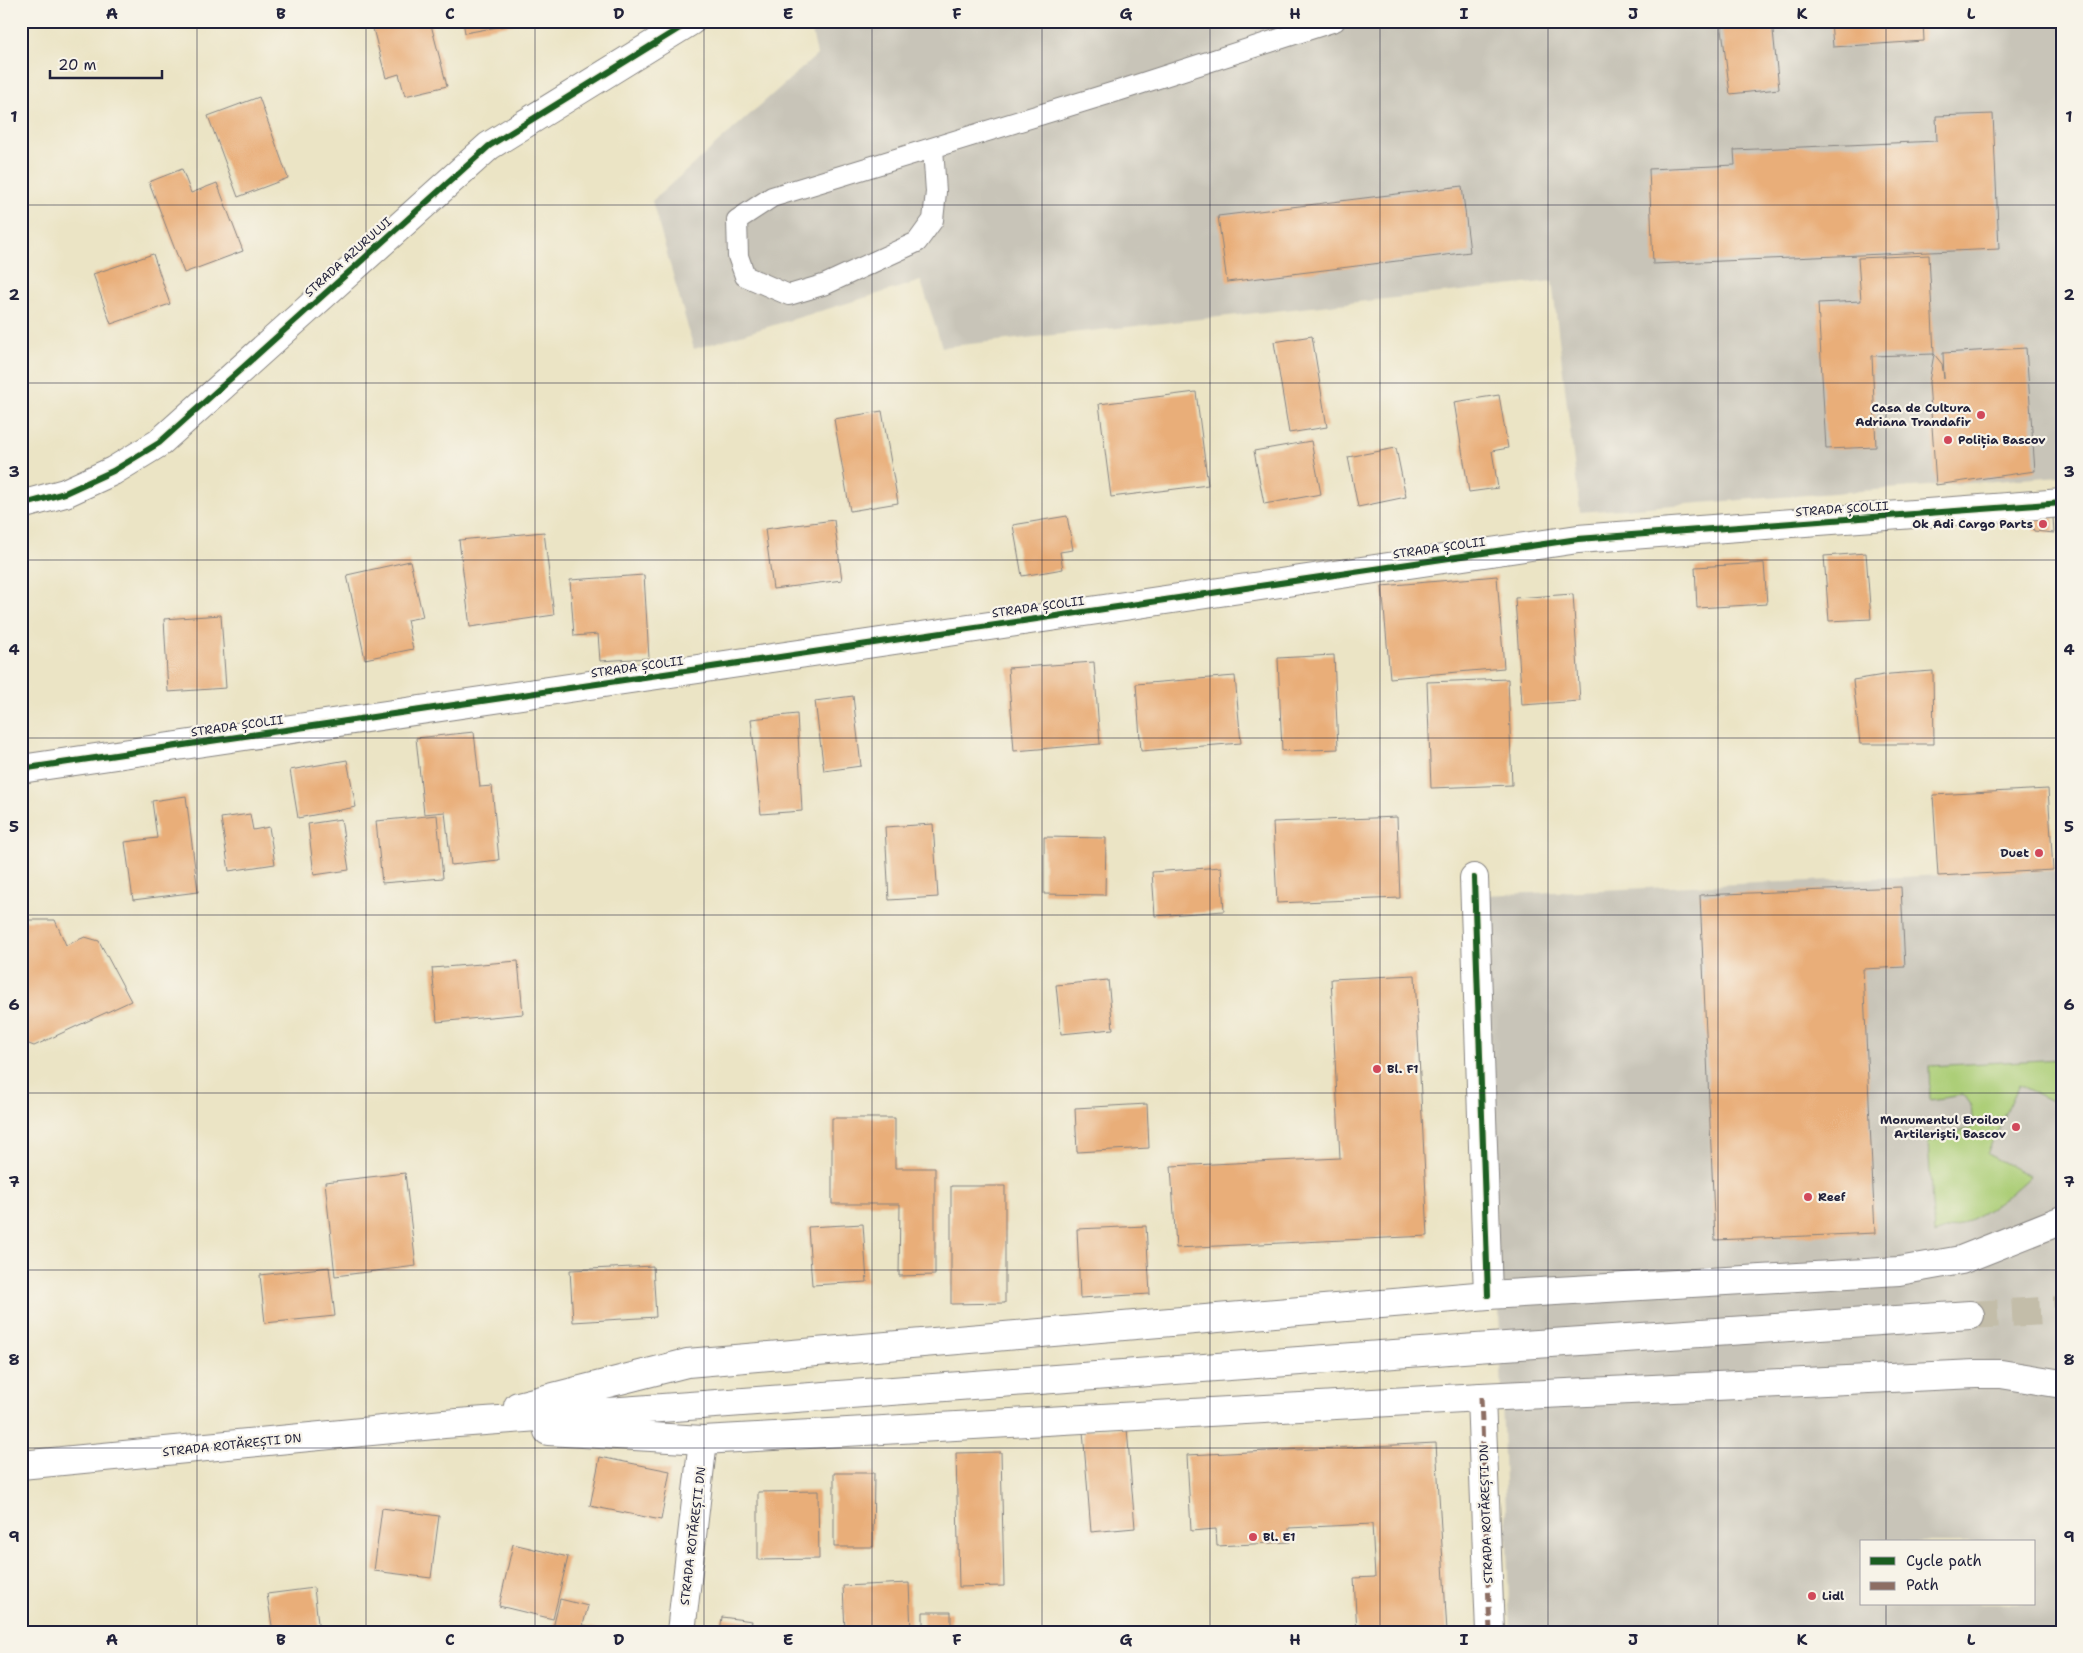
<svg xmlns="http://www.w3.org/2000/svg" width="2083" height="1653" viewBox="0 0 2083 1653" font-family="'Shantell Sans',sans-serif">
<style>
.industrial{fill:#c8c4b8;fill-rule:evenodd}
.green{fill:#acce77;stroke:#677859}
.building{fill:#e9ae79}
.lines{fill:none;stroke-linecap:round;stroke-linejoin:round}
.trunk-tunnel{stroke:#c3bda9;stroke-width:28;stroke-dasharray:28 14;stroke-linecap:butt}
.service-casing{stroke:#868380;stroke-width:22}
.minor-casing{stroke:#868380;stroke-width:30}
.trunk-casing{stroke:#868380;stroke-width:30}
.service{stroke:#fff;stroke-width:20}
.minor{stroke:#fff;stroke-width:28}
.trunk{stroke:#fff;stroke-width:28}
.quiet{stroke:#8d6e63;stroke-width:5;stroke-dasharray:10 5;stroke-linecap:butt}
.cycleway-casing{stroke:#f7f3e8;stroke-width:9}
.cycleway{stroke:#1b5e20;stroke-width:6}
.grid{fill:none;stroke:#22223b;stroke-width:1;stroke-opacity:0.55}
.poi-dot{fill:#d1495b;stroke:#f7f3e8;stroke-width:2}
.labels{text-anchor:middle;dominant-baseline:central;stroke-width:4.5;stroke-linejoin:round;paint-order:stroke}
.street-label{font-size:12px;fill:#22223b;stroke:#f7f3e8}
.poi-label{font-size:12px;font-weight:bold;fill:#22223b;stroke:#f7f3e8;text-anchor:start}
.neatline{fill:none;stroke:#22223b;stroke-width:2}
.grid-label{font-size:16px;text-anchor:middle;font-weight:bold;fill:#22223b}
</style>
<rect width="100%" height="100%" fill="#f7f3e8"/>
<filter id="ink" filterUnits="userSpaceOnUse"><feTurbulence type="fractalNoise" baseFrequency=".02" numOctaves="2"/><feDisplacementMap in="SourceGraphic" scale="10" xChannelSelector="R" yChannelSelector="G"/><feConvolveMatrix kernelMatrix="1 2 1 2 8 2 1 2 1" color-interpolation-filters="sRGB"/></filter>
<filter id="wash" filterUnits="userSpaceOnUse"><feTurbulence type="fractalNoise" baseFrequency=".0096" numOctaves="4" result="noise"/><feDisplacementMap in="SourceGraphic" scale="20" xChannelSelector="R" yChannelSelector="G"/><feGaussianBlur stdDeviation="1.12" result="paint"/><feColorMatrix in="noise" values="0 0 0 0 0 0 0 0 0 0 0 0 0 0 0 0 0 1.4 0 .05"/><feComposite in="paint" operator="in"/></filter>
<g filter="url(#wash)">
<rect width="100%" height="100%" fill="#ebe4c5"/>
<path class="industrial" d="M 810,21 L 2062,21 L 2062,503 L 2061,476 L 1580,512 L 1552,281 L 942,347 L 921,281 L 694,349 L 652,201 L 817,55 Z
M 2062,870 L 2062,1632 L 1510,1632 L 1485,895 ZM 1862,1542 L 2034,1542 L 2034,1604 L 1862,1604 Z"/>
<path class="green" d="M 2062,1059 L 2062,1106 L 2019,1085 L 1987,1154 L 2030,1176 C 1998,1206 1976,1220 1934,1234 L 1928,1142 L 1973,1127 L 1971,1106 L 1963,1095 L 1930,1100 L 1929,1066 Z"/>
<g id="blocks">
<path class="building" d="M 371,21 L 430,21 L 447,86 L 405,96 L 399,74 L 386,78 Z
M 463,21 L 514,21 L 514,24 L 465,33 Z
M 1721,21 L 1772,21 L 1779,89 L 1730,94 Z
M 1831,21 L 1923,21 L 1924,41 L 1833,47 Z
M 259,97 L 288,178 L 238,197 L 208,116 Z
M 1993,114 L 1999,249 L 1653,264 L 1649,169 L 1735,165 L 1734,150 L 1937,141 L 1936,116 Z
M 182,169 L 191,193 L 217,183 L 243,251 L 184,273 L 149,182 Z
M 1462,186 L 1470,252 L 1227,282 L 1218,216 Z
M 153,254 L 170,304 L 111,324 L 93,274 Z
M 1929,255 L 1934,354 L 1942,364 L 1944,378 L 1943,353 L 2026,348 L 2035,471 L 1936,485 L 1929,382 L 1934,354 L 1872,356 L 1876,447 L 1826,449 L 1818,303 L 1861,301 L 1858,258 Z
M 1312,336 L 1327,427 L 1289,433 L 1274,342 Z
M 1196,392 L 1208,485 L 1111,497 L 1099,404 Z
M 1499,395 L 1508,448 L 1492,451 L 1498,488 L 1469,492 L 1454,402 Z
M 882,411 L 898,503 L 850,511 L 834,419 Z
M 1311,441 L 1321,494 L 1264,504 L 1254,451 Z
M 1396,448 L 1406,497 L 1358,507 L 1348,457 Z
M 1067,516 L 1073,550 L 1060,552 L 1063,569 L 1022,576 L 1013,525 Z
M 2053,517 L 2054,533 L 2034,531 L 2030,518 Z
M 834,520 L 842,580 L 773,589 L 765,529 Z
M 544,532 L 554,615 L 470,627 L 459,540 Z
M 1866,553 L 1871,619 L 1829,621 L 1824,556 Z
M 410,561 L 423,617 L 407,620 L 413,649 L 365,659 L 347,575 Z
M 1764,563 L 1767,604 L 1697,608 L 1695,567 Z
M 644,575 L 649,658 L 600,661 L 598,634 L 574,636 L 570,580 Z
M 1497,576 L 1504,668 L 1390,678 L 1382,586 Z
M 1573,594 L 1580,701 L 1522,705 L 1515,598 Z
M 221,615 L 226,688 L 168,692 L 164,619 Z
M 1334,655 L 1338,749 L 1282,751 L 1278,658 Z
M 1094,662 L 1100,744 L 1014,751 L 1008,668 Z
M 1933,671 L 1934,744 L 1860,744 L 1853,680 L 1890,674 Z
M 1235,676 L 1241,743 L 1141,751 L 1136,684 Z
M 1508,679 L 1512,785 L 1431,788 L 1427,682 Z
M 853,696 L 861,766 L 824,771 L 815,701 Z
M 797,714 L 802,811 L 761,814 L 751,719 Z
M 474,732 L 480,787 L 492,786 L 499,860 L 451,865 L 445,812 L 424,814 L 416,738 Z
M 347,760 L 356,807 L 298,818 L 290,770 Z
M 2048,789 L 2053,870 L 1938,876 L 1933,795 Z
M 186,796 L 198,892 L 133,900 L 125,842 L 157,838 L 152,801 Z
M 250,814 L 253,830 L 269,827 L 275,864 L 229,871 L 221,818 Z
M 437,815 L 443,878 L 382,883 L 376,821 Z
M 1397,817 L 1400,898 L 1277,903 L 1273,822 Z
M 341,819 L 349,870 L 314,875 L 308,824 Z
M 933,824 L 938,897 L 889,900 L 885,827 Z
M 1044,837 L 1106,838 L 1105,895 L 1044,894 Z
M 1221,867 L 1224,911 L 1155,916 L 1152,872 Z
M 1901,887 L 1905,967 L 1863,969 L 1875,1233 L 1715,1240 L 1700,895 Z
M 21,920 L 55,920 L 66,945 L 85,937 L 99,941 L 131,1001 L 34,1046 L 21,1041 Z
M 518,961 L 523,1014 L 437,1022 L 432,968 Z
M 1415,975 L 1428,1236 L 1176,1248 L 1171,1166 L 1340,1158 L 1331,979 Z
M 1108,980 L 1113,1029 L 1061,1034 L 1056,985 Z
M 1147,1104 L 1149,1148 L 1077,1152 L 1075,1108 Z
M 832,1118 L 895,1118 L 895,1168 L 935,1168 L 935,1275 L 899,1276 L 900,1204 L 832,1204 Z
M 405,1173 L 416,1266 L 335,1276 L 325,1182 Z
M 951,1186 L 1005,1186 L 1005,1303 L 951,1304 Z
M 863,1224 L 867,1282 L 812,1285 L 808,1227 Z
M 1146,1226 L 1150,1294 L 1080,1298 L 1077,1229 Z
M 653,1266 L 656,1317 L 573,1322 L 570,1270 Z
M 329,1267 L 335,1316 L 265,1323 L 260,1275 Z
M 1127,1428 L 1135,1528 L 1091,1532 L 1083,1431 Z
M 1436,1443 L 1447,1632 L 1357,1632 L 1354,1578 L 1375,1577 L 1372,1524 L 1289,1528 L 1290,1542 L 1217,1546 L 1216,1529 L 1191,1531 L 1187,1455 Z
M 1001,1452 L 1004,1586 L 959,1587 L 956,1453 Z
M 600,1457 L 670,1471 L 661,1520 L 590,1506 Z
M 834,1473 L 874,1473 L 873,1547 L 834,1547 Z
M 818,1491 L 819,1559 L 758,1560 L 758,1492 Z
M 382,1508 L 439,1516 L 431,1578 L 374,1571 Z
M 513,1544 L 568,1557 L 553,1619 L 499,1606 Z
M 909,1583 L 911,1632 L 845,1632 L 843,1586 Z
M 314,1588 L 319,1632 L 273,1632 L 267,1594 Z
M 560,1599 L 588,1606 L 583,1625 L 600,1630 L 599,1632 L 552,1632 Z
M 923,1612 L 951,1612 L 951,1632 L 923,1632 Z
M 722,1617 L 752,1621 L 750,1632 L 720,1632 Z"/>
</g>
</g>
<g filter="url(#ink)">
<use href="#blocks" fill-opacity="0" stroke="#868380" stroke-width="1"/>
<g class="lines">
<path class="trunk-tunnel" d="M 1970,1315 L 2062,1310"/>
<defs>
<path id="service" d="M 933,148 L 936,192 L 933,220 L 917,242 L 826,284 L 789,295 L 745,276 L 738,256 L 737,220 L 772,197 L 1121,90 L 1335,21"/>
<path id="minor" d="M 21,505 L 65,493 L 113,471 L 159,443 L 489,146 L 691,21
M 21,769 L 1578,539 L 2062,503
M 1474,878 L 1488,1295
M 1481,1397 L 1490,1632
M 681,1632 L 703,1440"/>
<path id="trunk" d="M 518,1406 L 687,1363 L 1488,1295 L 1899,1271 L 1961,1260 L 2062,1220
M 548,1431 L 703,1440 L 1481,1397 L 1976,1374 L 2001,1374 L 2062,1384
M 21,1465 L 444,1424 L 1476,1348 L 1970,1315"/>
</defs>
<use href="#service" class="service-casing"/>
<use href="#minor" class="minor-casing"/>
<use href="#trunk" class="trunk-casing"/>
<use href="#service" class="service"/>
<use href="#minor" class="minor"/>
<use href="#trunk" class="trunk"/>
<path class="quiet" d="M 1481,1397 L 1490,1632"/>
<defs>
<path id="cycleway" d="M 21,505 L 65,493 L 113,471 L 159,443 L 489,146 L 691,21
M 21,769 L 1578,539 L 2062,503
M 1474,878 L 1488,1295"/>
</defs>
<use href="#cycleway" class="cycleway-casing"/>
<use href="#cycleway" class="cycleway"/>
</g>
</g>
<path class="grid" d="M 197,21 L 197,1632M 366,21 L 366,1632M 535,21 L 535,1632M 704,21 L 704,1632M 872,21 L 872,1632M 1042,21 L 1042,1632M 1210,21 L 1210,1632M 1380,21 L 1380,1632M 1548,21 L 1548,1632M 1718,21 L 1718,1632M 1886,21 L 1886,1542M 21,205 L 2062,205M 21,383 L 2062,383M 21,560 L 2062,560M 21,738 L 2062,738M 21,915 L 2062,915M 21,1093 L 2062,1093M 21,1270 L 2062,1270M 21,1448 L 2062,1448M 1886,1604 L 1886,1632"/>
<g class="poi-dot">
<circle cx="1981" cy="415" r="5"/>
<circle cx="1948" cy="440" r="5"/>
<circle cx="2043" cy="524" r="5"/>
<circle cx="2039" cy="853" r="5"/>
<circle cx="1377" cy="1069" r="5"/>
<circle cx="2016" cy="1127" r="5"/>
<circle cx="1808" cy="1197" r="5"/>
<circle cx="1253" cy="1537" r="5"/>
<circle cx="1812" cy="1596" r="5"/>
</g>
<g class="labels">
<g class="street-label">
<text transform="translate(348 257) rotate(-42)">STRADA AZURULUI</text>
<text transform="translate(1842 509) rotate(-4)">STRADA ȘCOLII</text>
<text transform="translate(1439 548) rotate(-8)">STRADA ȘCOLII</text>
<text transform="translate(1038 607) rotate(-8)">STRADA ȘCOLII</text>
<text transform="translate(637 667) rotate(-8)">STRADA ȘCOLII</text>
<text transform="translate(237 726) rotate(-8)">STRADA ȘCOLII</text>
<text transform="translate(232 1445) rotate(-6)">STRADA ROTĂREȘTI DN</text>
<text transform="translate(1486 1514) rotate(-92)">STRADA ROTĂREȘTI DN</text>
<text transform="translate(693 1536) rotate(-83)">STRADA ROTĂREȘTI DN</text>
</g>
<g class="poi-label">
<text x="1971" y="408" text-anchor="end">Casa de Cultura<tspan x="1971" dy="14">Adriana Trandafir</tspan></text>
<text x="1958" y="440">Poliția Bascov</text>
<text x="2033" y="524" text-anchor="end">Ok Adi Cargo Parts</text>
<text x="2029" y="853" text-anchor="end">Duet</text>
<text x="1387" y="1069">Bl. F1</text>
<text x="2006" y="1120" text-anchor="end">Monumentul Eroilor<tspan x="2006" dy="14">Artilerişti, Bascov</tspan></text>
<text x="1818" y="1197">Reef</text>
<text x="1263" y="1537">Bl. E1</text>
<text x="1822" y="1596">Lidl</text>
</g>
</g>
<rect width="2083" height="1653" fill="none" stroke="#f7f3e8" stroke-width="55"/>
<rect x="1860" y="1540" width="175" height="65" fill="#f7f3e8" stroke="#a29fa3"/>
<rect x="1870" y="1557" width="25" height="8" fill="#1b5e20" stroke="#a29fa3"/>
<text x="1906" y="1566" font-size="15" fill="#22223b">Cycle path</text>
<rect x="1870" y="1582" width="25" height="8" fill="#8d6e63" stroke="#a29fa3"/>
<text x="1906" y="1590" font-size="15" fill="#22223b">Path</text>
<path d="M50 70v8h112v-8" fill="none" stroke="#22223b" stroke-width="2.5"/>
<text x="58" y="70" font-size="15" fill="#22223b" stroke="#f7f3e8" stroke-width="4" paint-order="stroke">20 m</text>
<rect x="28" y="28" width="2028" height="1598" class="neatline"/>
<g class="grid-label">
<text x="112" y="19">A</text>
<text x="281" y="19">B</text>
<text x="450" y="19">C</text>
<text x="619" y="19">D</text>
<text x="788" y="19">E</text>
<text x="957" y="19">F</text>
<text x="1126" y="19">G</text>
<text x="1295" y="19">H</text>
<text x="1464" y="19">I</text>
<text x="1633" y="19">J</text>
<text x="1802" y="19">K</text>
<text x="1971" y="19">L</text>
<text x="14" y="122">1</text>
<text x="2069" y="122">1</text>
<text x="14" y="300">2</text>
<text x="2069" y="300">2</text>
<text x="14" y="477">3</text>
<text x="2069" y="477">3</text>
<text x="14" y="655">4</text>
<text x="2069" y="655">4</text>
<text x="14" y="832">5</text>
<text x="2069" y="832">5</text>
<text x="14" y="1010">6</text>
<text x="2069" y="1010">6</text>
<text x="14" y="1187">7</text>
<text x="2069" y="1187">7</text>
<text x="14" y="1365">8</text>
<text x="2069" y="1365">8</text>
<text x="14" y="1542">9</text>
<text x="2069" y="1542">9</text>
<text x="112" y="1645">A</text>
<text x="281" y="1645">B</text>
<text x="450" y="1645">C</text>
<text x="619" y="1645">D</text>
<text x="788" y="1645">E</text>
<text x="957" y="1645">F</text>
<text x="1126" y="1645">G</text>
<text x="1295" y="1645">H</text>
<text x="1464" y="1645">I</text>
<text x="1633" y="1645">J</text>
<text x="1802" y="1645">K</text>
<text x="1971" y="1645">L</text>
</g>
</svg>
